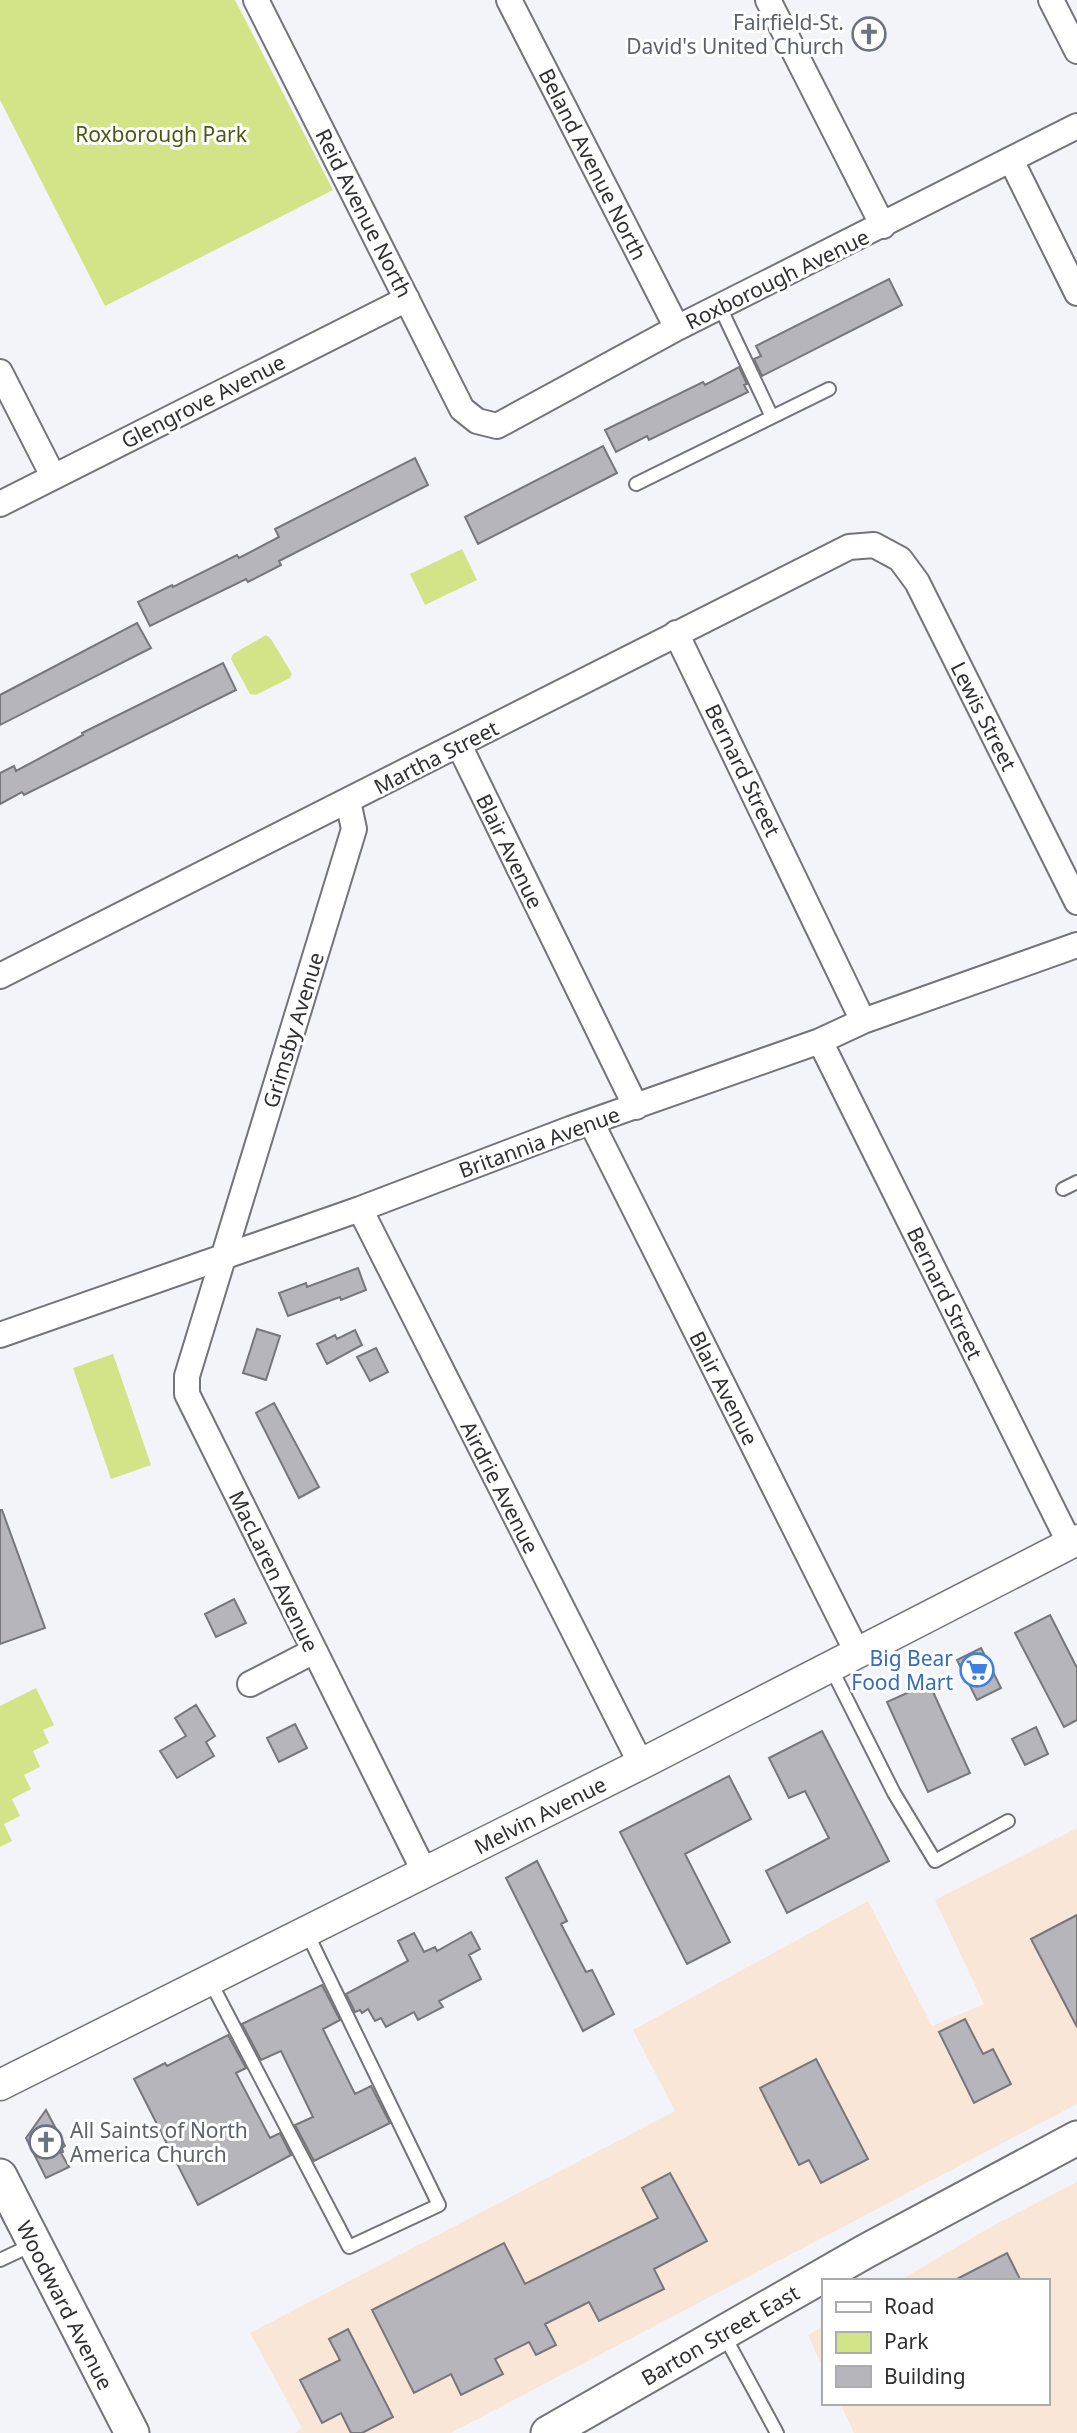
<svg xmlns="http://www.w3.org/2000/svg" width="1077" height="2433" viewBox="0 0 1077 2433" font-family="'Noto Sans',sans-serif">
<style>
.industrial{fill:#fae6d7}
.green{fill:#d3e388}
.building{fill:#b6b5bb;stroke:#76767b;stroke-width:2}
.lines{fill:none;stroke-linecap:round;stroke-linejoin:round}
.service-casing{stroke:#737379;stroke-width:16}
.minor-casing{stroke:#737379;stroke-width:28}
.tertiary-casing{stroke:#737379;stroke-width:33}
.secondary-casing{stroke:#737379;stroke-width:37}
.service{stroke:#fff;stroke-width:12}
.minor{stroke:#fff;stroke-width:24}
.tertiary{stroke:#fff;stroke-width:30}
.secondary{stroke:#fff;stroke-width:33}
.labels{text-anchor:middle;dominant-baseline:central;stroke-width:6;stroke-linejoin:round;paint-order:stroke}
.worship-label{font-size:21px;fill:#5b616d;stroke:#fff;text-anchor:end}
.park-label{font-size:21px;fill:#4f5813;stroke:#fff}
.street-label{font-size:21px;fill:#2f3032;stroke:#fff}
.shop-label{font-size:21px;fill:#366cbe;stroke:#fff;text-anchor:end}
</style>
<rect width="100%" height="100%" fill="#f3f4fa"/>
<path class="industrial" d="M 1077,1828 L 1077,2104 L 451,2433 L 295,2433 L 302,2428 L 250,2333 L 675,2111 L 633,2030 L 868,1901 L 932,2026 L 984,2004 L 935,1900 Z
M 1077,2182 L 1077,2433 L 854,2433 L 840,2403 L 1047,2403 L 1047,2281 L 899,2281 L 994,2225 Z
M 823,2326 L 823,2368 L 808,2335 Z"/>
<path class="green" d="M 0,0 L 235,0 L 333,190 L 105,306 L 0,100 Z
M 462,549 L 477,580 L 425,605 L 410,574 Z
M 266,635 L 271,639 L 292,674 L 290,678 L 256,695 L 250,694 L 231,659 L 233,654 Z
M 113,1354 L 151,1465 L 111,1479 L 73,1368 Z
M 36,1688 L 54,1725 L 43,1730 L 49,1743 L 33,1751 L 40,1767 L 24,1775 L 31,1789 L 12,1799 L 20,1816 L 4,1824 L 12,1841 L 0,1847 L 0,1706 Z"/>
<path class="building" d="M 889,279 L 902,305 L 762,376 L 754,359 L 761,356 L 756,346 Z
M 739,367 L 747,384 L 744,385 L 748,392 L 649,440 L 647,436 L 616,452 L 605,430 L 703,382 L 705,385 Z
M 603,446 L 617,473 L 478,544 L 465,517 Z
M 415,458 L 428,485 L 279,561 L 281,565 L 248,582 L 246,579 L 150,626 L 138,602 L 172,585 L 173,587 L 237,555 L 239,558 L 279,537 L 275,529 Z
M 137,623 L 151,648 L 0,725 L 0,695 Z
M 223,663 L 236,690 L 24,795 L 22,792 L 0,804 L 0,773 L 14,766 L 16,771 L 83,735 L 82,733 Z
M 358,1268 L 366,1290 L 341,1300 L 340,1297 L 288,1316 L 279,1293 L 306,1283 L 307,1287 Z
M 257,1329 L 280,1336 L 266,1380 L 243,1373 Z
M 355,1330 L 362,1345 L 327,1364 L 317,1344 L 335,1335 L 337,1339 Z
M 376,1348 L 388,1372 L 370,1381 L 357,1357 Z
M 274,1403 L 319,1487 L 299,1498 L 256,1413 Z
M 0,1510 L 2,1510 L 45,1628 L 0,1644 Z
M 234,1599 L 246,1623 L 216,1637 L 205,1614 Z
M 1050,1615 L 1077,1668 L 1077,1720 L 1064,1727 L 1015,1633 Z
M 981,1648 L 1001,1688 L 977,1700 L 957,1660 Z
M 929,1683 L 970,1773 L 928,1792 L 887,1702 Z
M 196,1705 L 215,1736 L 206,1742 L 214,1756 L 177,1778 L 160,1751 L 186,1736 L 175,1718 Z
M 295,1724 L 307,1748 L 279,1762 L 267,1738 Z
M 1036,1727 L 1048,1754 L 1025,1765 L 1012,1739 Z
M 822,1731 L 889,1861 L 787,1913 L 766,1871 L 829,1838 L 805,1791 L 789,1798 L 769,1758 Z
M 729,1776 L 751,1819 L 685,1854 L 730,1942 L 687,1964 L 620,1832 Z
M 537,1861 L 567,1921 L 561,1924 L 586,1972 L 592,1970 L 614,2014 L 583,2031 L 506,1878 Z
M 1077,1915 L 1077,2027 L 1031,1939 Z
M 471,1932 L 480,1949 L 469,1955 L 481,1979 L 439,2001 L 443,2007 L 418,2020 L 414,2012 L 386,2027 L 381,2018 L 375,2021 L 368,2009 L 362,2013 L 360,2010 L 355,2012 L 346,1994 L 408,1961 L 398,1941 L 414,1933 L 424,1952 L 435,1947 L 437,1951 Z
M 322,1985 L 340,2020 L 323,2029 L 355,2094 L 371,2086 L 390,2123 L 314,2161 L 295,2125 L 313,2117 L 281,2051 L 261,2060 L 242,2024 Z
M 965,2019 L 983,2054 L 993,2049 L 1011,2084 L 974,2103 L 939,2032 Z
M 228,2035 L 246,2068 L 236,2073 L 270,2138 L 280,2133 L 291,2155 L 198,2205 L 134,2079 L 165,2063 L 167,2066 Z
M 816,2059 L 868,2159 L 821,2183 L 809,2160 L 799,2165 L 760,2088 Z
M 46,2110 L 65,2146 L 62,2148 L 63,2152 L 61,2153 L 69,2167 L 46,2178 L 26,2138 Z
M 670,2173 L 707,2241 L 654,2269 L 664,2289 L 599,2321 L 589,2302 L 545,2324 L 556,2345 L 536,2355 L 529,2342 L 495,2359 L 503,2374 L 461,2395 L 451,2374 L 414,2393 L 372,2310 L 504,2243 L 525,2284 L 658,2218 L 642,2188 Z
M 1007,2253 L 1021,2281 L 953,2281 Z
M 348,2329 L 393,2417 L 362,2433 L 351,2433 L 341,2413 L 322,2423 L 300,2380 L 340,2360 L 329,2339 Z"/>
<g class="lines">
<defs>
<path id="service" d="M 720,307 L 772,417
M 636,484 L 829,389
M 1063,1189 L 1077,1182
M 831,1668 L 894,1793 L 935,1861 L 1008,1821
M 210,1981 L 349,2247 L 439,2205 L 307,1933
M 0,2260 L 34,2244
M 724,2335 L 777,2433"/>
<path id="minor" d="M 256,0 L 462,409 L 477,421 L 497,426 L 677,328 L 1077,126
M 509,0 L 677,328
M 768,0 L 883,226
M 1051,0 L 1077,51
M 1011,160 L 1077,293
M 0,372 L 53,476
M 0,504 L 407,299
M 676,633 L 863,1021
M 459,745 L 636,1107
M 348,801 L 354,829 L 187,1376 L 187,1394 L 425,1873
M 0,976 L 849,547 L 874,545 L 900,559 L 917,582 L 1077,902
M 820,1041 L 1070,1544
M 591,1122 L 858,1654
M 360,1209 L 641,1764
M 0,1335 L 360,1209 L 570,1129 L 820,1041 L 863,1021 L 1077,945
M 250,1684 L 314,1651"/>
<path id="tertiary" d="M 0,2085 L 641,1764 L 1077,1540"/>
<path id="secondary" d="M 0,2176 L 132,2433
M 548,2433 L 866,2251 L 1077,2138"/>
</defs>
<use href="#service" class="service-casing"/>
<use href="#minor" class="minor-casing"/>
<use href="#tertiary" class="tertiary-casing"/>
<use href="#secondary" class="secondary-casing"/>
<use href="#service" class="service"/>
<use href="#minor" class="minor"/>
<use href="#tertiary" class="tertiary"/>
<use href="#secondary" class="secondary"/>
</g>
<defs>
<symbol id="church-ring" viewBox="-11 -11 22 22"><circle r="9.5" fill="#fff" stroke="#6b7280" stroke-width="1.5"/><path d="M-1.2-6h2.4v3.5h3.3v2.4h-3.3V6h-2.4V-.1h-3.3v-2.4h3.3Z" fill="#6b7280"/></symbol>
<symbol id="supermarket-ring" viewBox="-11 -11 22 22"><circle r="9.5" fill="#fff" stroke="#3f7fe0" stroke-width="1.5"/><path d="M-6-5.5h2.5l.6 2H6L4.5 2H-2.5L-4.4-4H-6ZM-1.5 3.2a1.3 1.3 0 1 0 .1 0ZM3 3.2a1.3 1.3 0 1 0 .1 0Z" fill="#3f7fe0"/></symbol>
</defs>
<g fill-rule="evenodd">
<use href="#church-ring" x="850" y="15" width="38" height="38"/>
<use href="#supermarket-ring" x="958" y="1651" width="38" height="38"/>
<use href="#church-ring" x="27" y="2123" width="38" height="38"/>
</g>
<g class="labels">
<g class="worship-label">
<text x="844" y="22">Fairfield-St.<tspan x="844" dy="24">David's United Church</tspan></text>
<text x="70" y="2130" text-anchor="start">All Saints of North<tspan x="70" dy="24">America Church</tspan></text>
</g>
<g class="park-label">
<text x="161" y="134">Roxborough Park</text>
</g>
<g class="street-label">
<text transform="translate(593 164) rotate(63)">Beland Avenue North</text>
<text transform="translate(364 213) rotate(63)">Reid Avenue North</text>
<text transform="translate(777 279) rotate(-26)">Roxborough Avenue</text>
<text transform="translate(203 401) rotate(-27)">Glengrove Avenue</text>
<text transform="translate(984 716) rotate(63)">Lewis Street</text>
<text transform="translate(436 757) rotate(-27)">Martha Street</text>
<text transform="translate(743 770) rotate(64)">Bernard Street</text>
<text transform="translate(510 851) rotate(64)">Blair Avenue</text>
<text transform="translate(293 1030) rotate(-73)">Grimsby Avenue</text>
<text transform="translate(539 1142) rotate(-20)">Britannia Avenue</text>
<text transform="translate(945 1293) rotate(64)">Bernard Street</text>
<text transform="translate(724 1388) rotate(63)">Blair Avenue</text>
<text transform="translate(500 1487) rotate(63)">Airdrie Avenue</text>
<text transform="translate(274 1571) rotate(64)">MacLaren Avenue</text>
<text transform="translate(540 1815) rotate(-27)">Melvin Avenue</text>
<text transform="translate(65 2305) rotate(63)">Woodward Avenue</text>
<text transform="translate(720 2335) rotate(-30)">Barton Street East</text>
</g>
<g class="shop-label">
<text x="953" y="1658">Big Bear<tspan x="953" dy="24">Food Mart</tspan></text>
</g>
</g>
<rect x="822" y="2279" width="228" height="126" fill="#ffffff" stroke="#acacad" stroke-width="2"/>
<rect x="836" y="2302" width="35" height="10" fill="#ffffff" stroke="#acacad" stroke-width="2"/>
<text x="884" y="2314" font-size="21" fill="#2f3032">Road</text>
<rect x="836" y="2332" width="35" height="21" fill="#d3e388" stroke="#acacad" stroke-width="2"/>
<text x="884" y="2349" font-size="21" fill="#2f3032">Park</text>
<rect x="836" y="2366" width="35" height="21" fill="#b6b5bb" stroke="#acacad" stroke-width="2"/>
<text x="884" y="2384" font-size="21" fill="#2f3032">Building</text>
</svg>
